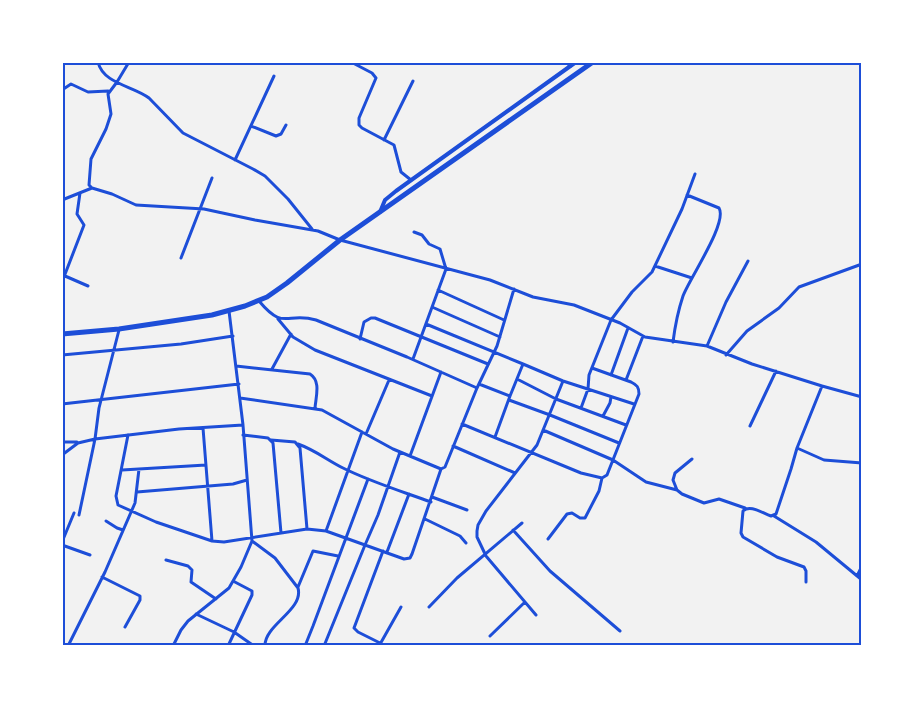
<svg xmlns="http://www.w3.org/2000/svg" width="924" height="708" viewBox="0 0 924 708" font-family="'Source Serif 4',serif">
<style>
.lines{fill:none;stroke-linecap:round;stroke-linejoin:round}
.minor{stroke:#1d4ed8;stroke-width:3}
.tertiary{stroke:#1d4ed8;stroke-width:4}
.trunk{stroke:#1d4ed8;stroke-width:5}
.neatline{fill:none;stroke:#1d4ed8;stroke-width:2}
</style>
<rect width="100%" height="100%" fill="#f2f2f2"/>
<g class="lines">
<path class="minor" d="M 98,62 C 103,84 134,86 149,98 L 183,133 L 253,169 L 265,176 L 288,199 L 312,229
M 129,62 L 117,82 L 108,94 L 111,114 L 106,129 L 91,159 L 89,185 L 92,188 L 112,194 L 136,205 L 204,209 L 255,220 L 318,231 L 340,240 L 490,280 L 533,297 L 574,305 L 620,323 L 645,337 L 707,346 L 752,364 L 822,386 L 862,397
M 351,62 L 372,73 L 376,78 L 359,118 L 359,125 L 362,128 L 394,145 L 401,172 L 411,180
M 565,62 L 571,66
M 62,90 L 71,84 L 88,92 L 108,91
M 251,126 L 276,136 L 281,134 L 286,125
M 384,140 L 413,81
M 235,160 L 274,76
M 62,200 L 92,188
M 181,258 L 212,178
M 655,266 L 692,278
M 65,276 L 88,286
M 62,282 L 84,225 L 77,214 L 80,193
M 438,290 L 504,320
M 259,301 C 285,332 286,311 316,320 L 407,357 L 477,388 L 497,346 L 514,289
M 432,307 L 500,337
M 278,319 L 293,337 L 315,350 L 432,396
M 426,324 L 523,364
M 360,339 L 364,322 L 371,318 L 375,318 L 488,364
M 673,342 C 675,326 678,311 683,296 C 689,279 728,223 719,208 L 687,195
M 707,346 L 726,302 L 748,261
M 62,355 L 181,344 L 233,336
M 726,355 L 747,331 L 779,308 L 799,287 L 862,264
M 413,359 L 446,269 L 440,249 L 429,244 L 422,235 L 414,232
M 236,366 L 310,374 C 321,381 316,396 315,408
M 272,369 L 291,334
M 611,375 L 628,328
M 517,379 L 556,399 L 626,425
M 626,380 L 643,336
M 479,384 L 510,396 L 495,437
M 510,396 L 523,364 L 563,381 L 634,404
M 240,398 L 322,410 L 393,449 L 441,469 L 445,467 L 477,388
M 509,400 L 550,415 L 619,443
M 62,404 L 239,384
M 581,408 L 588,389 L 589,375 L 611,320 L 632,292 L 652,272 L 682,209 L 695,174
M 603,416 L 610,403 L 611,397
M 462,424 L 581,473 L 602,478 L 607,475 L 639,394 C 639,387 637,385 631,382 L 592,368
M 750,426 L 776,371
M 203,428 L 212,541
M 543,430 L 613,460 L 646,482 L 677,490
M 366,434 L 389,380
M 128,435 L 116,496 L 118,505 L 156,522 L 212,541 L 224,542 L 307,529 L 326,531 L 365,545 L 378,515 L 400,452
M 243,435 L 268,438 L 273,443 L 281,533
M 271,440 L 295,442 L 300,448 L 307,529
M 62,442 L 77,442
M 298,444 C 315,450 327,460 343,468 C 371,482 401,491 431,502
M 453,446 L 515,473
M 797,448 L 824,460 L 862,463
M 62,455 L 78,443 L 95,439 L 99,408 L 119,330
M 410,456 L 441,372
M 692,459 L 675,473 L 673,480 L 677,490 L 682,494 L 704,503 L 719,499 L 745,508
M 122,470 L 206,465
M 137,492 L 233,484 L 247,480
M 432,497 L 467,510
M 79,515 L 95,439 L 179,429 L 243,425 L 229,311
M 774,516 L 816,542 L 862,580
M 425,519 L 460,536 L 466,543
M 106,521 L 117,528 L 123,530
M 513,530 L 550,571 L 620,631
M 326,531 L 362,432
M 548,539 L 567,514 L 572,513 L 580,518 L 585,518 L 599,491 L 602,478
M 252,541 L 275,558 L 298,588 C 304,610 264,625 265,646
M 62,542 L 74,513
M 62,545 L 90,555
M 387,552 L 409,494
M 166,560 L 188,566 L 192,570 L 191,582 L 216,599
M 857,576 L 862,566
M 102,577 L 140,596 L 140,600 L 125,627
M 806,582 L 806,571 L 804,567 L 777,557 L 743,537 L 741,533 L 743,511 C 750,504 762,513 771,516 L 776,514 L 791,469 L 797,448 L 822,386
M 298,587 L 313,551 L 338,556
M 429,607 L 457,578 L 522,523
M 196,614 L 234,632 L 254,646
M 536,615 L 486,556 L 477,537 L 477,531 L 478,525 L 486,511 L 537,445 L 563,381
M 490,636 L 525,602
M 380,643 L 358,632 L 354,628 L 383,551
M 68,646 L 105,572 L 135,503 L 139,469
M 173,646 L 181,630 L 188,621 L 229,588 L 241,567 L 252,541 L 243,425
M 228,646 L 252,595 L 252,591 L 233,581
M 305,646 L 313,626 L 368,479
M 324,646 L 365,545 L 404,559 L 410,558 L 412,554 L 441,469
M 379,646 L 401,607"/>
<path class="tertiary" d="M 380,212 L 385,200 L 396,191 L 576,62"/>
<path class="trunk" d="M 62,334 L 119,329 L 212,315 L 245,306 L 267,297 L 287,283 L 340,240 L 593,62"/>
</g>
<rect width="924" height="708" fill="none" stroke="#ffffff" stroke-width="128"/>
<rect x="64" y="64" width="796" height="580" class="neatline"/>
</svg>
